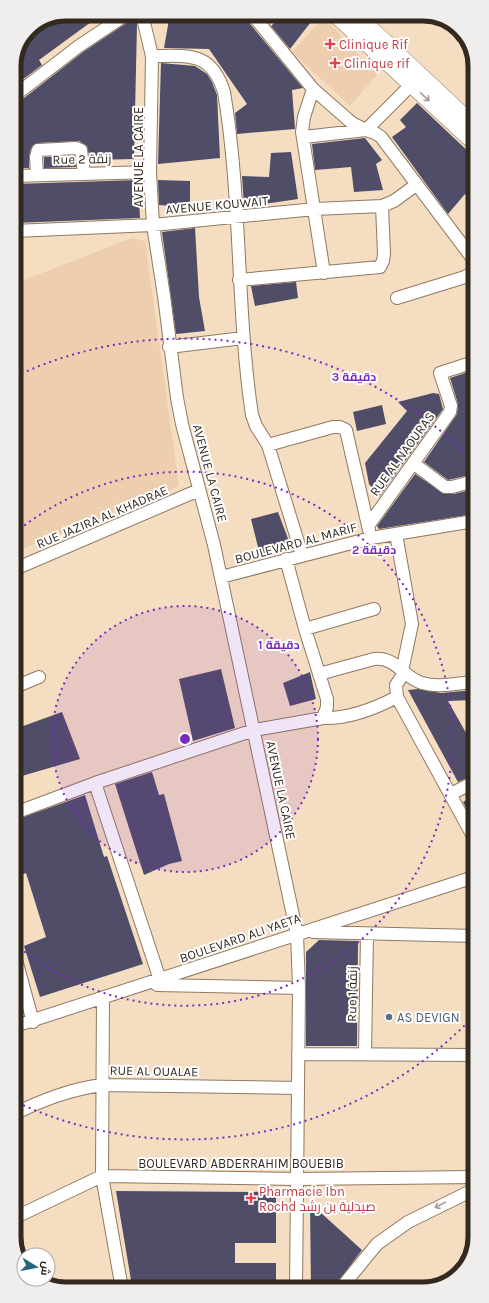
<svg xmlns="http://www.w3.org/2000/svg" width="489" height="1303" viewBox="0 0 489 1303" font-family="Karla,Cairo,sans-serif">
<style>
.built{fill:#edcfaf}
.building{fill:#504d68}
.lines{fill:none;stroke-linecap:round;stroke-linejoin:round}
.minor-casing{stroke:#8f7961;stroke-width:14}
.major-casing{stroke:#8f7961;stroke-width:16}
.minor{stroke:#fff;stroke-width:12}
.major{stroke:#fff;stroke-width:15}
.oneway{stroke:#a39f9a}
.ring{fill:none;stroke:#7b2cbf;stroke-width:2;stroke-dasharray:2 4}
.health-dot{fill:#e0444e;stroke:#fff;stroke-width:1.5}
.service-dot{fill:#5c6f8a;stroke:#fff;stroke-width:1.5}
.labels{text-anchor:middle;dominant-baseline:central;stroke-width:4;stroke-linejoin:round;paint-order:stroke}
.health-label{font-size:13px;fill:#be3a42;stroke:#fff;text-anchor:start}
.street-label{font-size:13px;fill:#33291f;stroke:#fff}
.service-label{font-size:13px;fill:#4e5e75;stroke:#fff;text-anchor:start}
.rim{fill:none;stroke:#33291f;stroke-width:5}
.centre{fill:#7b2cbf;stroke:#fff;stroke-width:2}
.ring-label{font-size:12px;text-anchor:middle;font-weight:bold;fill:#7b2cbf;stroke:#fff;stroke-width:4;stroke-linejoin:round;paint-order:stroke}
</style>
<rect width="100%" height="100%" fill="#f5ddc2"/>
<path class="built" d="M 324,17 L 377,75 L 350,106 L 292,52 Z
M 132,238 L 145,241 L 179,486 L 15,552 L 14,279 L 19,282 Z"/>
<path class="building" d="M 66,14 L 102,14 L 39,60 L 42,65 L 14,86 L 14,63 L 29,29 Z
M 170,14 L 208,14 L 212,22 L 233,14 L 245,14 L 246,19 L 303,88 L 292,90 L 295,129 L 237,134 L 235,113 L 247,104 L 209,49 L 164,48 Z
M 284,14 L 310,14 L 314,18 L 290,49 L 271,26 Z
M 135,15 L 137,24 L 134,159 L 90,160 L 87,146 L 79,141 L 38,143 L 31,148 L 29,157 L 29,168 L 14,168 L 14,103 L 19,102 L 83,52 L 131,20 Z
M 161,63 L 195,66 L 207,74 L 212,82 L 217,95 L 220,158 L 158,164 Z
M 417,103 L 473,156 L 473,201 L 465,194 L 448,214 L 392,137 L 406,127 L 400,120 Z
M 365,138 L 382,160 L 376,164 L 383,190 L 354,192 L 351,167 L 315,170 L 312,144 Z
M 291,152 L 298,199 L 244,207 L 242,176 L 269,177 L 271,153 Z
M 74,156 L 76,167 L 44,168 L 44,157 Z
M 138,180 L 140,218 L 14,223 L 14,184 Z
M 158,180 L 190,181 L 190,207 L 159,205 Z
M 195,228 L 199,297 L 205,331 L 176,334 L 162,232 Z
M 296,282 L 298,298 L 255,306 L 251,286 Z
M 474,370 L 474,474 L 448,480 L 424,462 L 457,414 L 458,404 L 450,378 Z
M 433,393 L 439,394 L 443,409 L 379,497 L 369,484 L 365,463 L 407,411 L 398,402 Z
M 382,405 L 386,424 L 357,431 L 353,412 Z
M 415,474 L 445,494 L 454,494 L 474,489 L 474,514 L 379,529 L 377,526 Z
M 278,512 L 290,544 L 260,555 L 251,519 Z
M 221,669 L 235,728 L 193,741 L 179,679 Z
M 310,672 L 316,699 L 290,706 L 283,683 Z
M 418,689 L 441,693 L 474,690 L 474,700 L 448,701 L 474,747 L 474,775 L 458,782 L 408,690 Z
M 62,712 L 80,759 L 15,778 L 15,729 Z
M 152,772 L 159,795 L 164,794 L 182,861 L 169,864 L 144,875 L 115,784 Z
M 474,790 L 474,823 L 463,802 L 468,799 L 465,795 Z
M 85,795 L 104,857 L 107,856 L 143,964 L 40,997 L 24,946 L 46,937 L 26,873 L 15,877 L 15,820 Z
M 319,940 L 358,941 L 357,1046 L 306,1046 L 306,952 Z
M 116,1191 L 276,1192 L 276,1243 L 235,1243 L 235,1263 L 276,1263 L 276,1288 L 132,1286 Z
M 310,1203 L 362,1250 L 334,1287 L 311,1288 Z"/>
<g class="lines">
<defs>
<path id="minor" d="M 142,14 L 152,56 L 150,172 L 153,225 L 164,296 L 177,398 L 182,424 L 214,545 L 297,934 L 299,988 L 296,1288
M 252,14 L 313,89 L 352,123 L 366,130 L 375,133 L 381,137 L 473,259
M 152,56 C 189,56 211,51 224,92 C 242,199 236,308 252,415 L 256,426 L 268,445 L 302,555
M 313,89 L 304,117 L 302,132 L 324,273
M 14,96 L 79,46 L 127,14
M 304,137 L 366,130 L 411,85
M 37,175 L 36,157 L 38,150 L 76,148 L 81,150 L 84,173
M 14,176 L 150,172
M 14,231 L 153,225 L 315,209 L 382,206 L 394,201 L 416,185
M 239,280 L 380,267 L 383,261 L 384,254 L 382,206
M 397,298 L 465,277 L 474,271
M 169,347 L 243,338
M 268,445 L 333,427 L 340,427 L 346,430 L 369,530
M 413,463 L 445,487 L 452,487 L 474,481
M 368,526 L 450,412 L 451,406 L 440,373 L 474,362
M 396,534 L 412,624 L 402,671
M 15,569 L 199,490
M 221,577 L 371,538 L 474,521
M 305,629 L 374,609
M 404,673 L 396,685 L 397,697 L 474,838
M 319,674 L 374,659 C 397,657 402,677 422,683 C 438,688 457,683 474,682
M 15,687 L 39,677
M 323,718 C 349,719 374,709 397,697
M 95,783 L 160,980
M 451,794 L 474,782
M 15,813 L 95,783 L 254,730 L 323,718 L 327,707 L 327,699 L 305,629 L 286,559
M 313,932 L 475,936
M 15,956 L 33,1022
M 157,985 L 299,988
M 103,998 L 102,1176 L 122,1289
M 15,1026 L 474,877
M 298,1054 L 475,1055
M 365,1054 L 367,934
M 16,1113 C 45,1099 69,1090 101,1085 L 298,1088
M 16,1217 L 102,1176 L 297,1179 L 475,1177
M 341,1288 L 377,1244 L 408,1222 L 475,1189"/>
<path id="major" d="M 334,14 L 473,142
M 356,14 L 473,124"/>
</defs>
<use href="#minor" class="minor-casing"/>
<use href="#major" class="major-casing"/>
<use href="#minor" class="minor"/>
<use href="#major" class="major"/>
</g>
<defs><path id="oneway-shaft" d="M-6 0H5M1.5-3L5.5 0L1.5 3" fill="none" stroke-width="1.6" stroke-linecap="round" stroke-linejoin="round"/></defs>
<g class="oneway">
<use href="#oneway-shaft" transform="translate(425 97) rotate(43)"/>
<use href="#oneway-shaft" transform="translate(440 1205) rotate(153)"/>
</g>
<circle cx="185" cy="739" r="133" fill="#7b2cbf" fill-opacity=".12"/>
<g class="ring">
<circle cx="185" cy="739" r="133"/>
<path d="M15 533A267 267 0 1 1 17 946"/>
<path d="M473 1017A400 400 0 0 1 16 1102M16 376A400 400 0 0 1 473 461"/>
</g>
<g class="health-dot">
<path d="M328 38h4v4h4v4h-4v4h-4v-4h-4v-4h4z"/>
<path d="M333 57h4v4h4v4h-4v4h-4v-4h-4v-4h4z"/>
<path d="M249 1192h4v4h4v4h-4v4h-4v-4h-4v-4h4z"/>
</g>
<circle class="service-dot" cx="389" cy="1017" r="4"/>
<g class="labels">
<g class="health-label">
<text x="339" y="44">Clinique Rif</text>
<text x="344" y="63">Clinique rif</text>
<text x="259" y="1191">Pharmacie Ibn<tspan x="259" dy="15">Rochd صيدلية بن رشد</tspan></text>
</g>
<g class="street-label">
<text transform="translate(138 157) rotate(-90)">AVENUE LA CAIRE</text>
<text transform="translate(82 159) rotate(-1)">Rue 2 زنقة</text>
<text transform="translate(217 205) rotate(-5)">AVENUE KOUWAIT</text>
<text transform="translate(402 454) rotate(-54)">RUE AL NAOURAS</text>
<text transform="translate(210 473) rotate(75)">AVENUE LA CAIRE</text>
<text transform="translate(102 517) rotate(-23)">RUE JAZIRA AL KHADRAE</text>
<text transform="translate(296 543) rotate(-15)">BOULEVARD AL MARIF</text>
<text transform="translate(281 790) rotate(78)">AVENUE LA CAIRE</text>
<text transform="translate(240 938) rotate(-19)">BOULEVARD ALI YAETA</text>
<text transform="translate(352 994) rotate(-89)">Rue 1 زنقة</text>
<text transform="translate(154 1071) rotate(1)">RUE AL OUALAE</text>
<text x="241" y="1163">BOULEVARD ABDERRAHIM BOUEBIB</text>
</g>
<g class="service-label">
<text x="397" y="1017">AS DEVIGN</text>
</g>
</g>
<path d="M0 0H489V1303H0ZM66 21H423A45 45 0 0 1 468 66V1237A45 45 0 0 1 423 1282H66A45 45 0 0 1 21 1237V66A45 45 0 0 1 66 21Z" fill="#efeeed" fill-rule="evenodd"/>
<path class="rim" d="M66 21H423A45 45 0 0 1 468 66V1237A45 45 0 0 1 423 1282H66A45 45 0 0 1 21 1237V66A45 45 0 0 1 66 21Z"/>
<circle cx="185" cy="739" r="6" class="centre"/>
<g class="ring-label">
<text x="354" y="381">3 دقيقة</text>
<text x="374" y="554">2 دقيقة</text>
<text x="279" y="649">1 دقيقة</text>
</g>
<g transform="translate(36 1267) rotate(100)"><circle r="19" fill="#ffffff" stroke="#ada9a5"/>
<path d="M0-3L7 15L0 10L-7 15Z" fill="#25667a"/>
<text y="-6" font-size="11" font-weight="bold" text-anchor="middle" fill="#33291f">ش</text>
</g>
</svg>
